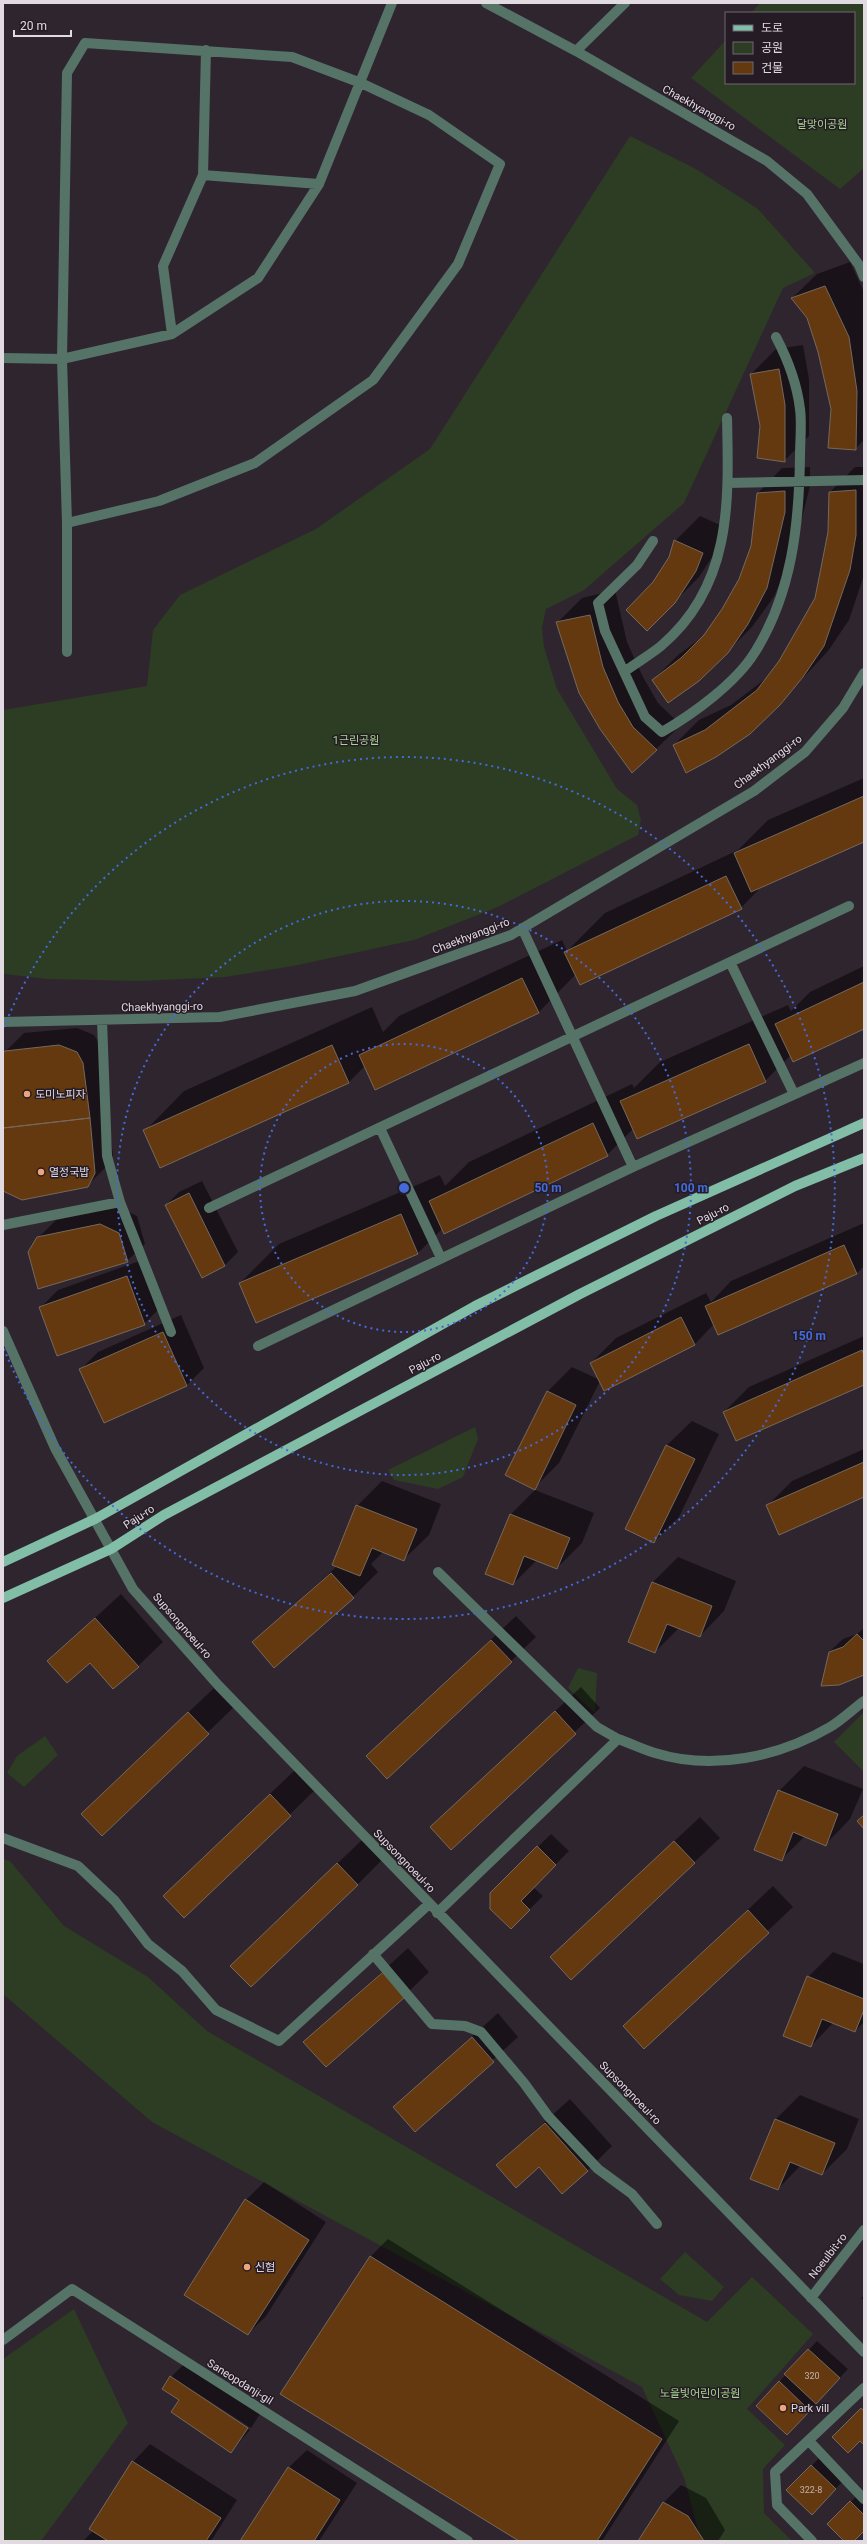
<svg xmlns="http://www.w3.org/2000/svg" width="867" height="2544" viewBox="0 0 867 2544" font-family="Roboto,'Noto Sans KR',sans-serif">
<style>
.green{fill:#2c3d23}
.shadow{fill:#0007}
.building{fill:#65390f;stroke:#76685d}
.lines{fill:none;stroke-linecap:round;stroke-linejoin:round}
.minor{stroke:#567368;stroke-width:10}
.major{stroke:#81bda7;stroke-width:10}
.ring{fill:none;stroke:#446ada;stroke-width:2;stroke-dasharray:2 4}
.poi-dot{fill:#efa378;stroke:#251b25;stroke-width:1.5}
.labels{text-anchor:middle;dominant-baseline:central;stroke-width:3;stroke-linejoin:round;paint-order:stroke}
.number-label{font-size:9px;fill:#c2b2ac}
.street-label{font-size:11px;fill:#e1dae1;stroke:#251b25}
.park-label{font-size:11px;fill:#a5d88e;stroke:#251b25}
.poi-label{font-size:11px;fill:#e1dae1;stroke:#251b25;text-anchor:start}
.centre{fill:#446ada;stroke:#251b25;stroke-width:2}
.ring-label{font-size:12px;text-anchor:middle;font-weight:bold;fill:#446ada;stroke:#251b25;stroke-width:3;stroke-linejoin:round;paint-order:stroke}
</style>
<rect width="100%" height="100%" fill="#2f252f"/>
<path class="green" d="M 760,3 L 864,3 L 864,168 L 840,189 L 691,78 L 726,40 L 726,83 L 854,83 L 854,13 L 751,13 Z
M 630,136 L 696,169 L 758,209 L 815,273 L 783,288 L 684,503 L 584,590 L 546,609 L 542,628 L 544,647 L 557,689 L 617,789 L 637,805 L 641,820 L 638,835 L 498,907 L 414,940 L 293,966 L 225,977 L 139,981 L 47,979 L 5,974 L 3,973 L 3,710 L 147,686 L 153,630 L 180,595 L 316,529 L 430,449 Z
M 475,1427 L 478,1439 L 463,1477 L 438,1489 L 394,1480 L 388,1470 Z
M 578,1668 L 597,1673 L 595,1713 L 568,1688 Z
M 864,1712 L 864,1772 L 834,1742 Z
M 45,1736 L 58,1755 L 24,1787 L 7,1773 L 17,1756 Z
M 3,1859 L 10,1861 L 64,1926 L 148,1977 L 207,2031 L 707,2322 L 752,2277 L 813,2334 L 747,2409 L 785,2445 L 763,2469 L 764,2513 L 792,2541 L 701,2541 L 685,2480 L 642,2387 L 152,2122 L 3,1994 Z
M 685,2252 L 724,2287 L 712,2301 L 679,2295 L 660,2279 Z
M 74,2309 L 128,2423 L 41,2541 L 3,2541 L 3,2359 Z"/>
<path class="shadow" d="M 850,262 L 864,292 L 864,440 L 855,449 L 832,409 L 819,352 L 808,318 L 792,298 L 817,274 Z
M 803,345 L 809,379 L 809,436 L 784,461 L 761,426 L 751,374 L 776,349 Z
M 810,467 L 810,486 L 791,562 L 773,598 L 752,627 L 698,681 L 653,680 L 678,655 L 705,635 L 723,610 L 740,579 L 752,546 L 758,493 L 782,468 Z
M 855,467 L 864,467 L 864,575 L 849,620 L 828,651 L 779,704 L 674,745 L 699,720 L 731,705 L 768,677 L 780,661 L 816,598 L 829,533 L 830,492 Z
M 700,516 L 727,528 L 720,545 L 699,577 L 647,630 L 653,583 L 670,558 L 675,541 Z
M 615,590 L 627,642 L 643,677 L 658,703 L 681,725 L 656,749 L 580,693 L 557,623 L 582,598 Z
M 864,778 L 864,841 L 763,885 L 741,908 L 576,974 L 539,1012 L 376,1089 L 365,1066 L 349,1082 L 145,1131 L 184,1091 L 372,1007 L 383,1032 L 399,1016 L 562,940 L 567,951 L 605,913 L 738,850 L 768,820 Z
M 864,966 L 864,1027 L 791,1055 L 765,1081 L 633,1129 L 607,1155 L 445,1232 L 443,1228 L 417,1254 L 240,1283 L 279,1244 L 440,1175 L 445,1186 L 469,1162 L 632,1084 L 634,1088 L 660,1062 L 788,1005 L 791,1011 L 810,992 Z
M 77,1028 L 94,1035 L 100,1045 L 113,1155 L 105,1168 L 87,1186 L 3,1182 L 3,1054 L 24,1033 Z
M 202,1181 L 238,1252 L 225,1265 L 202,1277 L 166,1205 L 179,1192 Z
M 118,1207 L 137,1216 L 145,1244 L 127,1261 L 38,1238 L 56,1220 Z
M 864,1223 L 864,1266 L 857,1273 L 714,1324 L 695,1344 L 604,1390 L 600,1381 L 559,1463 L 534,1488 L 547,1392 L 572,1367 L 600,1380 L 591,1363 L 616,1338 L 706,1293 L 711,1302 L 731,1281 Z
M 145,1259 L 162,1306 L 144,1324 L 41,1307 L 58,1290 Z
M 181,1315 L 204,1368 L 187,1385 L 81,1369 L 98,1352 Z
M 864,1336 L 864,1383 L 724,1412 L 749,1387 Z
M 692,1421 L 719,1434 L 679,1517 L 654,1542 L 667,1445 Z
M 864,1449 L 864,1496 L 767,1506 L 792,1481 Z
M 382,1481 L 441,1504 L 429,1535 L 404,1559 L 384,1551 L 371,1564 L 378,1572 L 353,1597 L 254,1642 L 337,1566 L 357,1506 Z
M 535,1490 L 594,1513 L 582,1543 L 557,1568 L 537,1560 L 513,1584 L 510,1515 Z
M 678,1557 L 736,1581 L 724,1611 L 700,1636 L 679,1628 L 655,1652 L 629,1641 L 653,1582 Z
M 121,1594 L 163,1642 L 138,1666 L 90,1662 L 48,1661 Z
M 516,1616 L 536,1637 L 511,1661 L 367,1756 Z
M 864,1628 L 864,1674 L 838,1684 L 829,1652 L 843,1639 L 857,1634 Z
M 581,1687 L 600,1708 L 452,1849 L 457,1803 Z
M 214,1688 L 233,1708 L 102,1834 L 107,1789 Z
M 804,1766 L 863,1789 L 850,1819 L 826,1844 L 805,1836 L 781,1860 L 779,1791 Z
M 295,1770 L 315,1790 L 184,1917 L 189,1871 Z
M 700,1817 L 720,1838 L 571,1978 L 551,1957 Z
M 551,1834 L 569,1851 L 533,1887 L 543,1896 L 511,1928 L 491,1893 Z
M 363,1839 L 382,1860 L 357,1885 L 256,1941 Z
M 773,1886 L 793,1907 L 644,2047 L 624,2026 Z
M 408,1948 L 429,1972 L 404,1996 L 305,2042 Z
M 833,1952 L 864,1964 L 864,2022 L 855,2031 L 834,2022 L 811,2046 L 808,1977 Z
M 498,2013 L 518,2037 L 415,2130 L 394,2107 Z
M 800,2095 L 859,2119 L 847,2149 L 822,2174 L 801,2165 L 778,2189 L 775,2120 Z
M 570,2099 L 612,2146 L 587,2171 L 497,2165 Z
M 264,2182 L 326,2222 L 266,2316 L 248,2334 L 246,2200 Z
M 388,2239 L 679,2421 L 602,2541 L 521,2541 L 281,2393 L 371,2256 Z
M 864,2295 L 864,2301 L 861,2298 Z
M 817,2341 L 848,2369 L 818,2401 L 796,2425 L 757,2406 Z
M 184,2364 L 260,2414 L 251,2428 L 189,2388 L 189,2390 L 250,2430 L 231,2451 L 171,2377 Z
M 150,2444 L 237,2500 L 211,2541 L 83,2541 L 93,2531 L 133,2462 Z
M 307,2450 L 357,2483 L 319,2541 L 241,2541 L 289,2467 Z
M 820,2457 L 844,2480 L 812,2513 L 788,2490 Z
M 681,2485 L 706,2498 L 725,2530 L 718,2541 L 639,2541 L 663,2503 Z
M 860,2493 L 864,2497 L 864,2529 L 852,2541 L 845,2541 L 828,2524 Z"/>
<path class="building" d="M 825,286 L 849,337 L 857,391 L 856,450 L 828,448 L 831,409 L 818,352 L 807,318 L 791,298 Z
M 779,369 L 785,405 L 785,462 L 757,458 L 760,426 L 750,374 Z
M 856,490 L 856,535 L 850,570 L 824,646 L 803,677 L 780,705 L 750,734 L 716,757 L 686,773 L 673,745 L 705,730 L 757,690 L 779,661 L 815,598 L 828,532 L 829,492 Z
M 785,491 L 785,512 L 767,588 L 748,624 L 728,653 L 699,681 L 668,703 L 652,680 L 681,658 L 704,635 L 722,609 L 739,579 L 751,546 L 757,493 Z
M 674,540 L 703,553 L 696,571 L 675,603 L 647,631 L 626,610 L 653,582 L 669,557 Z
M 590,615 L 603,667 L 618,702 L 633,727 L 657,750 L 632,773 L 600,729 L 579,693 L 556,622 Z
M 864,796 L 864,842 L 751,892 L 734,853 Z
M 726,876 L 742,909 L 580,985 L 564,952 Z
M 522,978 L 539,1013 L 375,1090 L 359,1055 Z
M 864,982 L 864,1029 L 793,1062 L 775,1024 Z
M 749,1044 L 766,1082 L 637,1139 L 620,1101 Z
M 59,1045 L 77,1052 L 83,1063 L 90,1118 L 3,1128 L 3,1053 L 5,1051 Z
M 332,1045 L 349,1083 L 160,1168 L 143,1130 Z
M 90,1118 L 95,1173 L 88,1187 L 22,1200 L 3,1191 L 3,1128 Z
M 593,1123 L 608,1156 L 444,1234 L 429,1201 Z
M 189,1193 L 225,1266 L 202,1278 L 165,1205 Z
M 401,1214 L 418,1254 L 256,1323 L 239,1283 Z
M 100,1224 L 119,1233 L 128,1262 L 38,1289 L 28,1252 L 37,1237 Z
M 844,1245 L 857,1274 L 718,1335 L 705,1306 Z
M 127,1276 L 145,1325 L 57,1356 L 39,1307 Z
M 681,1317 L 695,1345 L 604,1391 L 590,1363 Z
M 163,1332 L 187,1386 L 104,1423 L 79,1369 Z
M 862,1350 L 864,1355 L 864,1385 L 736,1441 L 723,1412 Z
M 547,1391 L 576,1405 L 535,1490 L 505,1475 Z
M 666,1445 L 695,1459 L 654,1543 L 625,1529 Z
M 864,1462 L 864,1497 L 779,1535 L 766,1505 Z
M 356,1505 L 417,1529 L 404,1561 L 372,1548 L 360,1576 L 332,1565 Z
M 510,1514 L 570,1538 L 557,1569 L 524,1556 L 513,1585 L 485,1574 Z
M 331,1573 L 354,1598 L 274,1668 L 252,1642 Z
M 652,1582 L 712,1606 L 700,1637 L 667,1624 L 655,1653 L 628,1642 Z
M 95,1618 L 139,1667 L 113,1689 L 90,1663 L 67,1683 L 47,1661 Z
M 857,1634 L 864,1641 L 864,1675 L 839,1685 L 821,1686 L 829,1652 L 843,1647 Z
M 491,1640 L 512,1662 L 387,1779 L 366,1756 Z
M 555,1711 L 576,1734 L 451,1850 L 430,1827 Z
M 188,1712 L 209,1734 L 102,1836 L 81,1814 Z
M 778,1790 L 838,1814 L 826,1846 L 793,1832 L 782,1861 L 754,1850 Z
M 270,1794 L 291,1816 L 184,1918 L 163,1896 Z
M 864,1815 L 864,1829 L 857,1821 Z
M 674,1841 L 695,1863 L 571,1980 L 550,1957 Z
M 537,1846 L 556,1865 L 521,1901 L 530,1910 L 511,1929 L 490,1909 L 490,1893 Z
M 337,1863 L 358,1885 L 251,1987 L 230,1966 Z
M 748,1910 L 769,1933 L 644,2049 L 623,2026 Z
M 383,1972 L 405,1997 L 326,2067 L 303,2042 Z
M 807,1976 L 864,1999 L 864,2010 L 855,2032 L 822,2019 L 811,2047 L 783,2036 Z
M 472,2037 L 494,2062 L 415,2132 L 393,2107 Z
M 775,2119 L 835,2143 L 822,2175 L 790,2162 L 778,2190 L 750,2179 Z
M 545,2123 L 588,2171 L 562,2194 L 539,2167 L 516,2188 L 496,2165 Z
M 245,2199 L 309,2240 L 248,2335 L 184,2295 Z
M 370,2256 L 662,2439 L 597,2541 L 519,2541 L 280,2394 Z
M 808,2349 L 840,2378 L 816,2404 L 784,2374 Z
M 170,2376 L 248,2428 L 231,2453 L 171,2412 L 179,2400 L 162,2389 Z
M 779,2381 L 810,2411 L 787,2435 L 756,2406 Z
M 861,2408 L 864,2411 L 864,2445 L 860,2441 L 848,2453 L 832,2437 Z
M 132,2461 L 221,2518 L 206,2541 L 108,2541 L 89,2529 Z
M 811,2465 L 836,2489 L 812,2515 L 786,2490 Z
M 288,2467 L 340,2500 L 314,2541 L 240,2541 Z
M 850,2501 L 864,2515 L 864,2531 L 854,2541 L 844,2541 L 827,2524 Z
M 663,2502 L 688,2516 L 704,2541 L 638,2541 Z"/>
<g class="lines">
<path class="minor" d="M 486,3 L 576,51 L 767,161 L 807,194 L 859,265 L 864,277
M 85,43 L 292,57 L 361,83 L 429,115 L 500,164 L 458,264 L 373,380 L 255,463 L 159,501 L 67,523 L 62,359 L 67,73 Z
M 576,51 L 625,3
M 203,175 L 319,184
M 172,334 L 163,266 L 203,175 L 206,50
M 3,358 L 62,359 L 172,334 L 258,278 L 319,184 L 392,3
M 728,483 L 864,480
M 67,523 L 67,652
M 653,541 L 637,565 L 598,603 L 605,631 L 645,717 L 662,732 C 693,714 736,683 755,652 C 792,593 799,525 800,457 C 800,441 802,424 800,409 C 797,384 787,358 776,337
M 624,672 C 636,663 650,655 661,646 C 732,586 729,502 727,418
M 522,928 L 633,1167
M 730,962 L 794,1094
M 102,1020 L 107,1156 L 120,1202 L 171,1332
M 3,1022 L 220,1017 L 355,991 L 511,935 L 754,791 L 805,752 L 843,708 L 864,673
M 380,1128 L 441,1258
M 209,1208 L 849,906
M 3,1225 L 120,1202
M 3,1331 L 55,1448 L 133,1589 L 218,1685 L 864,2352
M 258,1346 L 633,1167 L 864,1063
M 438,1572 L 597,1727 L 618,1739
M 3,1838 L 78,1866 L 115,1901 L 148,1944 L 182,1971 L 216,2010 L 279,2041 L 429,1904
M 437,1913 L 618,1739 C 630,1743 642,1749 655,1753 C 713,1771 779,1757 830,1727 C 842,1720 853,1709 864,1701
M 373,1954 L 432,2024 L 465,2026 L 481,2032 L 524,2083 L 548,2116 L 598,2169 L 632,2194 L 657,2224
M 811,2298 L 864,2230
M 3,2340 L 72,2289 L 468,2541
M 809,2441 L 864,2499
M 812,2541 L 777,2505 L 775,2472 L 864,2388"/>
<path class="major" d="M 3,1562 L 95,1519 L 475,1306 L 656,1216 L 864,1123
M 3,1598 L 111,1549 L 164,1515 L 580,1294 L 795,1186 L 864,1158"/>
</g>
<g class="ring">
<circle cx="404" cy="1188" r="144"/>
<circle cx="404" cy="1188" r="287"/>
<path d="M4 1027A431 431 0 1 1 4 1349"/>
</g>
<g class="poi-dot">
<circle cx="27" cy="1094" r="4"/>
<circle cx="41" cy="1172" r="4"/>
<circle cx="247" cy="2267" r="4"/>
<circle cx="783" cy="2408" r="4"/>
</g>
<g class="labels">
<g class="number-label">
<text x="812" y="2376">320</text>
<text x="811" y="2490">322-8</text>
</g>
<g class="street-label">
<text transform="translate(699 108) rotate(29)">Chaekhyanggi-ro</text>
<text transform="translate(768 762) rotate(-37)">Chaekhyanggi-ro</text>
<text transform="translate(471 936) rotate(-21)">Chaekhyanggi-ro</text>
<text transform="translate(162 1007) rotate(-1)">Chaekhyanggi-ro</text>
<text transform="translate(713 1214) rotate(-27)">Paju-ro</text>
<text transform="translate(425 1363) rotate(-28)">Paju-ro</text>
<text transform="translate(139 1517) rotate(-33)">Paju-ro</text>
<text transform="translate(182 1626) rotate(49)">Supsongnoeul-ro</text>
<text transform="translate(404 1861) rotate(46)">Supsongnoeul-ro</text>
<text transform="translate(630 2093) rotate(46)">Supsongnoeul-ro</text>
<text transform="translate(828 2256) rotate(-52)">Noeulbit-ro</text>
<text transform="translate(240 2382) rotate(32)">Saneopdanji-gil</text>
</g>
<g class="park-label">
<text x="822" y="124">달맞이공원</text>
<text x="356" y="740">1근린공원</text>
<text x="700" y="2393">노을빛어린이공원</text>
</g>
<g class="poi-label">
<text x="35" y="1094">도미노피자</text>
<text x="49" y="1172">열정국밥</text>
<text x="255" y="2267">신협</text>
<text x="791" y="2408">Park vill</text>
</g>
</g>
<circle cx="404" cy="1188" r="6" class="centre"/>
<g class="ring-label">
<text x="548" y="1192">50 m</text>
<text x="691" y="1192">100 m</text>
<text x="809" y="1340">150 m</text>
</g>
<rect width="867" height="2544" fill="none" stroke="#e1dae1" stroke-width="8"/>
<rect x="725" y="12" width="130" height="72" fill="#251b25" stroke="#706770"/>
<rect x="733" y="25" width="20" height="6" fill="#81bda7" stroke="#706770"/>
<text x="761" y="32" font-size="12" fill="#e1dae1">도로</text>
<rect x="733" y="42" width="20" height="12" fill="#2c3d23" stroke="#706770"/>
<text x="761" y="52" font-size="12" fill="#e1dae1">공원</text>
<rect x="733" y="62" width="20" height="12" fill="#65390f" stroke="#706770"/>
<text x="761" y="72" font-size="12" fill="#e1dae1">건물</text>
<path d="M14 30v6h57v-6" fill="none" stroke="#e1dae1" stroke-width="2"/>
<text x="20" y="30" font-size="12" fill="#e1dae1" stroke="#251b25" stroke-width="3" paint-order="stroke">20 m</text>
</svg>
